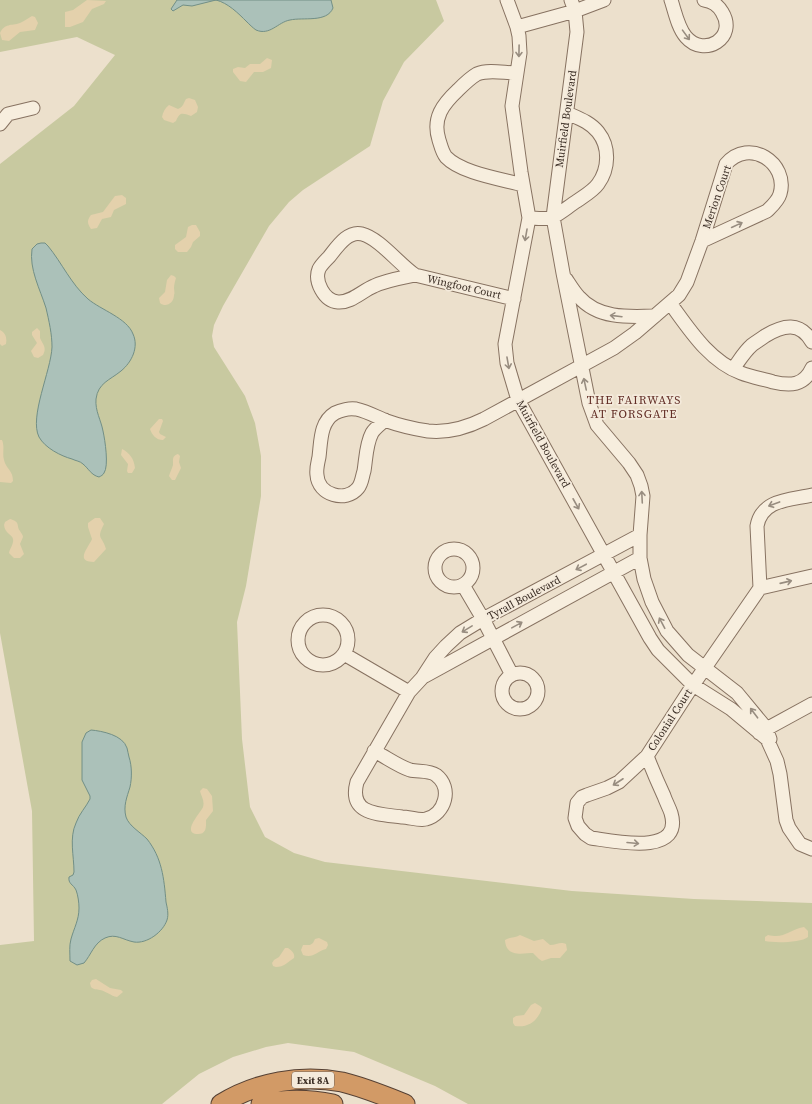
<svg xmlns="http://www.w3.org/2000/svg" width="812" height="1104" viewBox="0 0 812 1104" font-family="'Source Serif 4',serif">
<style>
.green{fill:#c8c9a0}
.sand{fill:#e4d1ac}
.water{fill:#abc1b9;stroke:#728f86}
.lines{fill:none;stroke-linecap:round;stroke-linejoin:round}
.minor-casing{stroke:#877261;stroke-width:15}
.highway-casing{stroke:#564134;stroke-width:21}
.minor{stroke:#f7eede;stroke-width:13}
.highway{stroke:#d29a66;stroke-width:19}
.oneway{stroke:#988d80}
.labels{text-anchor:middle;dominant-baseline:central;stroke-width:3.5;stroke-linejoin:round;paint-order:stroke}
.shield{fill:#f4eadb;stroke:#71655a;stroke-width:1}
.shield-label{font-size:10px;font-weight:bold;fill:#392c23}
.street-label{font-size:11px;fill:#392c23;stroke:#f4eadb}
.neighbourhood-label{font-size:12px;letter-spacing:1px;fill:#622e26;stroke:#f4eadb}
</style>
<rect width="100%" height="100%" fill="#ece0cc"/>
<path class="green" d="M 0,0 L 436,0 L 444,21 L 404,62 L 383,101 L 370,146 L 303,190 L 289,202 L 269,226 L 223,306 L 214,325 L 212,336 L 214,347 L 245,396 L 255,423 L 261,456 L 261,496 L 246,586 L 237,622 L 242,739 L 250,807 L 265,837 L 294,853 L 325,862 L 572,891 L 694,899 L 812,903 L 812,1104 L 468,1104 L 435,1086 L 354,1052 L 288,1043 L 266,1047 L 233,1057 L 199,1074 L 162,1104 L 0,1104 L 0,945 L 34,941 L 32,811 L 0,633 L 0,164 L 74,106 L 115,55 L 77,37 L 0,52 Z"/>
<path class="sand" d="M 87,0 L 106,1 L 104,4 L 92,9 L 83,22 L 70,27 L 65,27 L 65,12 L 73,10 Z
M 32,16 L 35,17 L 38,23 L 35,30 L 20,32 L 9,41 L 2,40 L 0,33 C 5,23 11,26 20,23 C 25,21 28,18 32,16 Z
M 267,58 L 272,60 L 271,68 L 263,72 L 254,72 L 246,82 L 240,81 L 233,72 L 233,69 L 238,67 L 245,68 L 250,64 L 260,64 Z
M 189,98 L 195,100 L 198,107 L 197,112 L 191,116 C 182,113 180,112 176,121 L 173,123 L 164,120 L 162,117 C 163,112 165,108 169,105 L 178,109 C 184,106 183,104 186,99 Z
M 122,195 L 126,198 L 126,204 L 114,210 L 111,217 L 102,219 L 97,228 L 91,229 C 87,223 87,220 91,215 L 103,212 L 115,196 Z
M 192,225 L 196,225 L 200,232 L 200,236 L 193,242 L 191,247 L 187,252 L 178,252 L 175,249 L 175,245 L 186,237 L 188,227 Z
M 171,275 L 174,276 L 176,278 C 175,281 174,285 174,288 C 174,290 175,293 174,295 C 174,303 166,308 160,303 L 159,298 L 165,292 L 167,280 Z
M 37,328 L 40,331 C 40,332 40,338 40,338 C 43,345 47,347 43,355 L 38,358 L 34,357 L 31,351 L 37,343 L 32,335 L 32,332 Z
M 0,330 C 6,333 7,338 6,344 L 2,346 L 0,344 Z
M 159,419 L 162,419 L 163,421 L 159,432 L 160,434 L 166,437 L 163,440 C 156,440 152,435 150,429 Z
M 0,440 L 2,440 C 5,447 2,453 4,460 C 6,469 13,470 13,481 L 11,483 L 0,482 Z
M 122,449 C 130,453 134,459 135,468 L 132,473 L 128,473 L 127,471 L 128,464 L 121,455 Z
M 178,454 L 180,456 L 179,462 L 181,468 L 175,480 L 172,480 L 169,476 C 170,472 172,469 173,465 C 173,459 172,456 178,454 Z
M 95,518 L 100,518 L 104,524 C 96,540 102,535 106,549 L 94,562 C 74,562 89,547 92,539 L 88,527 L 88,523 Z
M 10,519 C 21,522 16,526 20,531 C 21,533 23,535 23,537 L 20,544 L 24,554 L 20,558 L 14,558 L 9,553 C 10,548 14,544 13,539 C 12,534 5,534 4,525 L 5,522 Z
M 203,788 L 207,789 L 212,796 L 213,811 L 206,820 C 206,826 207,834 198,834 C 180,834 202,811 203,807 C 205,801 201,796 200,791 Z
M 804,927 L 808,931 L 808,937 C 801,943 773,943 765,941 L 765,937 L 768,935 C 785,939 788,930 804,927 Z
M 520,935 L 534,941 L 543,939 L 550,945 C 557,945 560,941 566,944 L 567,950 L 560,958 L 551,958 L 542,961 L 539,959 L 533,953 C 523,953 506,958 505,940 C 510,937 515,938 520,935 Z
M 319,938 L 327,942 L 328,945 L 326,949 C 317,951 313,959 303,955 L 301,950 L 303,945 L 310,945 L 313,943 L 315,939 Z
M 285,948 L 288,948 C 292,951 295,953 294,958 C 288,962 284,967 276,967 L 273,966 L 272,963 L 274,960 L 279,957 Z
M 96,979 L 110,988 L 121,990 L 123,992 L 117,997 C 111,996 106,991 100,990 C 96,989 94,990 91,987 L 90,983 L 92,980 Z
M 535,1003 L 540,1006 L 542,1008 C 538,1021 528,1028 515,1026 L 513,1023 L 513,1018 L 516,1016 L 524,1015 L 531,1005 Z"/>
<path class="water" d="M 177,0 L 331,0 L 333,8 C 327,23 303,17 290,20 C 278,22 270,36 256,30 C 253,28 249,24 247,22 C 238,13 228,3 216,0 L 192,6 L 183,5 L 173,11 L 171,9 Z
M 41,243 L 45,243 L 48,246 C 62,263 71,284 88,299 C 101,310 127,318 133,334 C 139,347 132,362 121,371 C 110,380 98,383 96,399 C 95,411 101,420 103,431 C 105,440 109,466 104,473 C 103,475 101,476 99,477 C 91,475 89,469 83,464 C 80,461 76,461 72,459 C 61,456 45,448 39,437 C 29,417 51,371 52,347 C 52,334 49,321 46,308 C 40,289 29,269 32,249 L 37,244 Z
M 91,730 C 102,731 123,735 127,748 C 128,751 128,754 129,757 C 132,766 132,778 130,787 C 127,797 123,806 126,817 C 129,826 140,832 147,839 C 162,858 164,878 166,902 C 167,907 169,914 167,920 C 163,932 147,944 134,942 C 123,940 116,933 105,938 C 94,943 91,955 84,963 L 77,965 L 70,961 C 70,953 69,946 71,939 C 74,928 79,920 79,908 C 79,903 78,895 76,890 C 73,884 68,884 69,877 L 73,875 L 74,872 C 74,856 69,838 76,823 C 79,814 86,807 90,799 L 90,796 L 82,780 L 82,742 L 86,733 Z"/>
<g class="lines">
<defs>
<path id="minor" d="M 507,0 L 517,27 L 519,36 L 520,53 L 512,106 L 521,172 L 529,218 L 505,344 L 507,363 L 518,400 L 650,638 L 658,650 L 693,685 L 731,709 L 767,739 L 777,761 L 780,774 L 786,820 L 789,828 L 800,844 L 812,849
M 571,0 L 575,11 L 577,32 L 553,217 L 563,273 L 589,403 L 597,425 L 629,463 L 637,475 L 641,486 L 643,496 L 640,535 L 640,558 L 644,579 L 652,602 L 667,631 L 688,655 L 737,693 L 766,728 L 770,739
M 671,0 C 675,12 678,28 686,37 C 704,58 738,38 722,12 C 718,5 712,1 704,0
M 517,27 L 575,11 L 604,0
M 516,73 C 504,73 489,69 477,74 C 470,78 464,84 458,90 C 443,104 432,118 439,140 C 441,146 442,152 446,157 C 461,173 501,179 523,185
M 0,124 L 8,114 L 33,108
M 529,218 C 536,218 546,220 553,217 C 561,213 569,206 577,201 C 584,196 593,191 598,184 C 609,169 610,147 598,132 C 590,122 578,118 567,113
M 415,275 C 401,278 387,280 374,286 C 362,291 351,303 338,302 C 324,301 314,281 319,269 C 321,265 326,260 329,257 C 337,247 348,230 362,234 C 379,238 400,265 415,275 L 514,299
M 566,279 C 570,285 574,292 579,297 C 598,319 629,317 655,316
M 670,303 C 689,329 709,361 741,373 C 751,377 763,379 773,382 C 790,386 804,386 812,368
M 733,369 C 739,361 744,352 752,345 C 756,342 761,339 765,336 C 783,325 800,321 812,342
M 385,420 C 381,424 375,428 372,433 C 366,444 366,459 364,471 C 362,477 362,483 358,488 C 346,503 318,495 317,475 C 316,469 318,462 319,457 C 321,441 320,422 335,413 C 341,410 350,408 356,409 C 366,411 375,416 384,420 C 398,425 414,429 428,431 C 448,433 466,428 484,419 L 614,348 L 635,333 L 679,295 L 687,282 L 702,241 L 726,164 C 749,137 789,163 780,194 C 778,201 772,206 767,211 L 702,241
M435 568a19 19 0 1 1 38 0a19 19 0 1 1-38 0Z
M 463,585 L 483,619 L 512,675
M 760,588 L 812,576
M298 640a25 25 0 1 1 50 0a25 25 0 1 1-50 0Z
M 344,654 L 409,692
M502 691a18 18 0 1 1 36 0a18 18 0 1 1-36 0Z
M 425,676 L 640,558
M 759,733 L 812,704
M 374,751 C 386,757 398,766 410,770 C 418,772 429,770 436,775 C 453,788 445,814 426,819 C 420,821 409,817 402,817 C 379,814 348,815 357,782 L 409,692 L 422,678 L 435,658 L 446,646 L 460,633 L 483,619 L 640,535
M 647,756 C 652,769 658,783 664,796 C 666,802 669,807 671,813 C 684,857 613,841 591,838 L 585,834 L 578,826 L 575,818 L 577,803 L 582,797 L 587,795 L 607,788 L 619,782 L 647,756 L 693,685 L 760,588 L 757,526 C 762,499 790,500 812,495"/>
<path id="highway" d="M 221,1104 C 257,1082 301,1074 342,1082 C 363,1087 385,1096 405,1104
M 261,1104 C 285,1099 308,1099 333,1104"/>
</defs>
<use href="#minor" class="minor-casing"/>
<use href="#highway" class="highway-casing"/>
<use href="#minor" class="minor"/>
<use href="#highway" class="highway"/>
</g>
<defs><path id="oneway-shaft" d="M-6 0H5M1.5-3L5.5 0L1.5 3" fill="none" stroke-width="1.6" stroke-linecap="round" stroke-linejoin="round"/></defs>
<g class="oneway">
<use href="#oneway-shaft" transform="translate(686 35) rotate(54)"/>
<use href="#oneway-shaft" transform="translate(519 51) rotate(91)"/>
<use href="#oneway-shaft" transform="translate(737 225) rotate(-25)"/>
<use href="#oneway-shaft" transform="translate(526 235) rotate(100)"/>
<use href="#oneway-shaft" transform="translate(616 316) rotate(-173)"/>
<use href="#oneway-shaft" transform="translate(508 363) rotate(80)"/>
<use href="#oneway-shaft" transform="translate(585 384) rotate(-102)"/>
<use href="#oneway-shaft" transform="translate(642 497) rotate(-93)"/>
<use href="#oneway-shaft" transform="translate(576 504) rotate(61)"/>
<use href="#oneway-shaft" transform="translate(774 504) rotate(160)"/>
<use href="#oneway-shaft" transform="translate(581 567) rotate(152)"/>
<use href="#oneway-shaft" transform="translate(786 582) rotate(-13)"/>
<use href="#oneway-shaft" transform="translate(662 623) rotate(-118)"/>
<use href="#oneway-shaft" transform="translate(517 625) rotate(-29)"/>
<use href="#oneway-shaft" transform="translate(467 629) rotate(149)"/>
<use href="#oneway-shaft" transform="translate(754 713) rotate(-127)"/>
<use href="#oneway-shaft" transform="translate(618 782) rotate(147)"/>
<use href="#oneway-shaft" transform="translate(633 843) rotate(5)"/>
</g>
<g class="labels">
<rect class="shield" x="292" y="1072" width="42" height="16" rx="3"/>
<g class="shield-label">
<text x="313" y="1080">Exit 8A</text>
</g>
<g class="street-label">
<text transform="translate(566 119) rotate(-82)">Muirfield Boulevard</text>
<text transform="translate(717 197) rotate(-71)">Merion Court</text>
<text transform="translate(464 287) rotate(13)">Wingfoot Court</text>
<text transform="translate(543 444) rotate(61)">Muirfield Boulevard</text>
<text transform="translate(524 598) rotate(-28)">Tyrall Boulevard</text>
<text transform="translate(670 720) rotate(-57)">Colonial Court</text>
</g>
<g class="neighbourhood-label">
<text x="634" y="400">THE FAIRWAYS<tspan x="634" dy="14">AT FORSGATE</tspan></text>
</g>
</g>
</svg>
